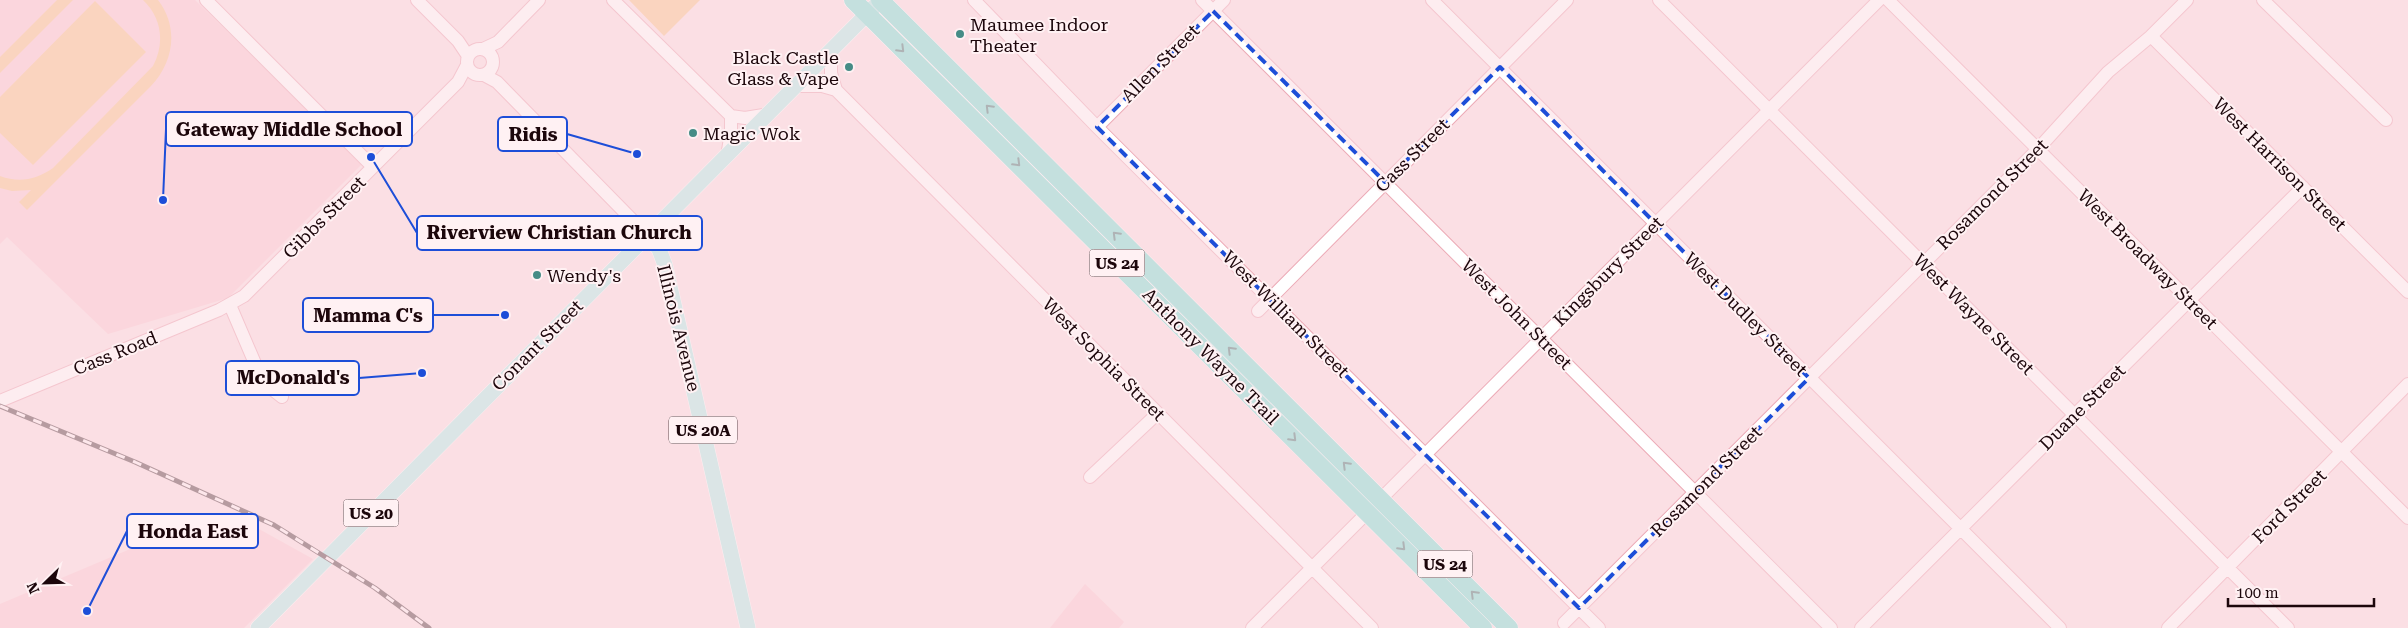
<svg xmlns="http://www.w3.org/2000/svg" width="2408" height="628" viewBox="0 0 2408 628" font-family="'Roboto Serif',serif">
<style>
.built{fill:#fbcdd4}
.green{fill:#f9c793}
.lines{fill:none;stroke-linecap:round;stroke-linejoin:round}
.minor-casing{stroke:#ecaab6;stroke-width:14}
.major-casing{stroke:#fff;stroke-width:16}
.highway-casing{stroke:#fff;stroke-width:19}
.minor{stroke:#fff;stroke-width:12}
.major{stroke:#b3eee8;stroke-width:15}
.highway{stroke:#80e2d8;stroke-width:18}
.rail-casing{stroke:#624a4f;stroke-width:5}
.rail{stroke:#fff1f3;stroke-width:3;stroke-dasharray:9;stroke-linecap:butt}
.oneway{stroke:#537f7c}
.marked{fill:none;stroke:#1d4ed8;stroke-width:4;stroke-dasharray:10 6;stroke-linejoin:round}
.poi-dot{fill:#468c86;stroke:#fff1f3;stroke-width:2}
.labels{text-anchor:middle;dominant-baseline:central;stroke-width:4;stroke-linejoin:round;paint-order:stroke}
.shield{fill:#fff1f3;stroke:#604c51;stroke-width:1}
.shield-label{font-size:16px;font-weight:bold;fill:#1c060b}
.poi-label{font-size:18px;fill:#1c060b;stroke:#fff1f3;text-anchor:start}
.street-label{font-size:18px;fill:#1c060b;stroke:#fff1f3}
.leader{fill:none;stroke:#1d4ed8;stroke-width:2}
.callout-dot{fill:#1d4ed8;stroke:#fff1f3;stroke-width:2}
.callout{fill:#fff1f3;stroke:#1d4ed8;stroke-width:2}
.callout-label{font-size:19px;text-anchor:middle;font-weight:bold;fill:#1c060b}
</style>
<rect width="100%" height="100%" fill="#fbdfe4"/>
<path class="built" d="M 0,0 L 195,0 L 362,164 L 228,298 L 108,334 L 7,237 L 0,244 Z
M 234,515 L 313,559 L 244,628 L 0,628 L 0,604 L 206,517 Z
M 1085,584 L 1124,622 L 1119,628 L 1050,628 Z"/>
<path class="green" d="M 57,0 L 73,0 L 0,73 L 0,57 Z
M 143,0 L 158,0 C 179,27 174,62 151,86 L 27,210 L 19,202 L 31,190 L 12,191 L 0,188 L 0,176 C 19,183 36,180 53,168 L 153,66 C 165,43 162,18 143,0 Z
M 629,0 L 700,0 L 664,36 Z
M 95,1 L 146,52 L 33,165 L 0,133 L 0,97 Z"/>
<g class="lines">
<defs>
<path id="minor" d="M 206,0 L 373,167
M 417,0 L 458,41 L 468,56
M 613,0 L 731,116 L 745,118 L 769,114
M 974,0 L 1097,127 L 1599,628
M 1202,0 L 1831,628
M 1432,0 L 2060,628
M 1659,0 L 2288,628
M 1888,0 L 2408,518
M 2263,0 L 2386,120
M 2151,36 L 2408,292
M467 62a13 13 0 1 1 26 0a13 13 0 1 1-26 0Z
M 483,49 L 498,42 L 539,0
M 831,51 L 831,73 L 836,90
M 484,75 L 497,82 L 648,236
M 797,86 L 822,86 L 836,90 L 1372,628
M 1097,127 L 1224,0
M 727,156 L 731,133 L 731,116
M 230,305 L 263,382 L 282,397
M 1258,311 L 1567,0
M 0,401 L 219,310 L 244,296 L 458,82 L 467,65
M 1090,477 L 1158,413
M 1564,623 L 2038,149 L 2108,72 L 2151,36 L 2187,0
M 1252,628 L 1879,0
M 1861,628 L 2303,187
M 2168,628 L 2408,384"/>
<path id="major" d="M 648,236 L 659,249 L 665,265 L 748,628
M 258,628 L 881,0"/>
<path id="highway" d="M 853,0 L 1483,628
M 880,0 L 1509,628"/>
</defs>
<use href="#minor" class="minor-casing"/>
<use href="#major" class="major-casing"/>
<use href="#highway" class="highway-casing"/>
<use href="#minor" class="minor"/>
<use href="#major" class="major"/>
<use href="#highway" class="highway"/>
<defs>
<path id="rail" d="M 0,406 L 135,462 L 274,525 L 375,588 L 429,628"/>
</defs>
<use href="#rail" class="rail-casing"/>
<use href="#rail" class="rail"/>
</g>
<defs><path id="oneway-chevron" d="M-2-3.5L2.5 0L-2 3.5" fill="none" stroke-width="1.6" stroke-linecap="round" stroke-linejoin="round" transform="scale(1.25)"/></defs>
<g class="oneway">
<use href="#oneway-chevron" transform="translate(901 49) rotate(45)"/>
<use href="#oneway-chevron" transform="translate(989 108) rotate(-135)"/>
<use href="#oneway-chevron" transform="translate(1017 163) rotate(45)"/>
<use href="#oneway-chevron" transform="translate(1116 235) rotate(-135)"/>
<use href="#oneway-chevron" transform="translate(1231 350) rotate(-135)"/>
<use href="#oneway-chevron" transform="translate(1293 438) rotate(45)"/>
<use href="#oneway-chevron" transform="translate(1346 465) rotate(-135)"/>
<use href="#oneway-chevron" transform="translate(1402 547) rotate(45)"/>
<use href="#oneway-chevron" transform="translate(1474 594) rotate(-135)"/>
</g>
<path d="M0 0H2408V628H0ZM 1213,11 L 1385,182 L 1500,67 L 1809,378 L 1579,608 L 1097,127 Z" fill="#fbdfe4" fill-opacity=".55" fill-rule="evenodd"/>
<path class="marked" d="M 1213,11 L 1385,182 L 1500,67 L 1809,378 L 1579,608 L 1097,127 Z"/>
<g class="poi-dot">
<circle cx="960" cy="34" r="5"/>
<circle cx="849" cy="67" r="5"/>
<circle cx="693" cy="133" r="5"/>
<circle cx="537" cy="275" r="5"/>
</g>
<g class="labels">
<g class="shield">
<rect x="1089.5" y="249.5" width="55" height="27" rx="4"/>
<rect x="669" y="416.5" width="68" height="27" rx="4"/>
<rect x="343.5" y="499.5" width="55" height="27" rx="4"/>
<rect x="1417.5" y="550.5" width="55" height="27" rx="4"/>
</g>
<g class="shield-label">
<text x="1117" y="263">US 24</text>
<text x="703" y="430">US 20A</text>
<text x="371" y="513">US 20</text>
<text x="1445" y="564">US 24</text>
</g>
<g class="poi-label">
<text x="970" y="24">Maumee Indoor<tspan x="970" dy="21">Theater</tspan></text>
<text x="839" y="57" text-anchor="end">Black Castle<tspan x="839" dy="21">Glass &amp; Vape</tspan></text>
<text x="703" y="133">Magic Wok</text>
<text x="547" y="275">Wendy's</text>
</g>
<g class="street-label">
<text transform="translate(1160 63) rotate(-45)">Allen Street</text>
<text transform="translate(1412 155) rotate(-45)">Cass Street</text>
<text transform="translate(2280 164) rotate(45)">West Harrison Street</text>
<text transform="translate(1992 194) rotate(-45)">Rosamond Street</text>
<text transform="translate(324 217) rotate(-45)">Gibbs Street</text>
<text transform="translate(2148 259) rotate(45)">West Broadway Street</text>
<text transform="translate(1608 271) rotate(-45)">Kingsbury Street</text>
<text transform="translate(1286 314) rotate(45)">West William Street</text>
<text transform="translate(1517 314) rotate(45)">West John Street</text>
<text transform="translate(1746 314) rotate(45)">West Dudley Street</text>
<text transform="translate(1974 314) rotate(45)">West Wayne Street</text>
<text transform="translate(679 328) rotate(76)">Illinois Avenue</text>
<text transform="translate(537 345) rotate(-45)">Conant Street</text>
<text transform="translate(115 353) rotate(-22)">Cass Road</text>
<text transform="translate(1211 356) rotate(45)">Anthony Wayne Trail</text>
<text transform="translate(1104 359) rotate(45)">West Sophia Street</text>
<text transform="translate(2082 407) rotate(-45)">Duane Street</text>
<text transform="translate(1706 481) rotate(-45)">Rosamond Street</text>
<text transform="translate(2289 506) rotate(-45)">Ford Street</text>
</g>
</g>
<path class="leader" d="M163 200L166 129M637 154L567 134M371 157L417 233M505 315L433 315M422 373L359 378M87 611L127 531"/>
<g class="callout-dot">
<circle cx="163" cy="200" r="5"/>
<circle cx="637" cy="154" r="5"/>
<circle cx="371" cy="157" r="5"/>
<circle cx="505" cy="315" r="5"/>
<circle cx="422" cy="373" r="5"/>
<circle cx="87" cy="611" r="5"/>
</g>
<g class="callout">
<rect x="166" y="112" width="246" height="34" rx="5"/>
<rect x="498" y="117" width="69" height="34" rx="5"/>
<rect x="417" y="216" width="285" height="34" rx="5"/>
<rect x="303" y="298" width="130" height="34" rx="5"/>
<rect x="226" y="361" width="133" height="34" rx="5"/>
<rect x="127" y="514" width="131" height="34" rx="5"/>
</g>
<g class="callout-label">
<text x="289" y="136">Gateway Middle School</text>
<text x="533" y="141">Ridis</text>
<text x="559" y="239">Riverview Christian Church</text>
<text x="368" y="322">Mamma C's</text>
<text x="293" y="384">McDonald's</text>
<text x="193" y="538">Honda East</text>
</g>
<g transform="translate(45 583) rotate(247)" stroke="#fff1f3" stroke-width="4" paint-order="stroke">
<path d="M0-4L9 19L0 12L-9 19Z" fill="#1c060b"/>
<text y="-8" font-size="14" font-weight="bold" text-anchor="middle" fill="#1c060b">N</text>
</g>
<path d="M2228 598v8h146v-8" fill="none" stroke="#1c060b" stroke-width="2.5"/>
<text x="2236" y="598" font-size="15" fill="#1c060b" stroke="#fff1f3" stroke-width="4" paint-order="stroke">100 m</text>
</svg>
